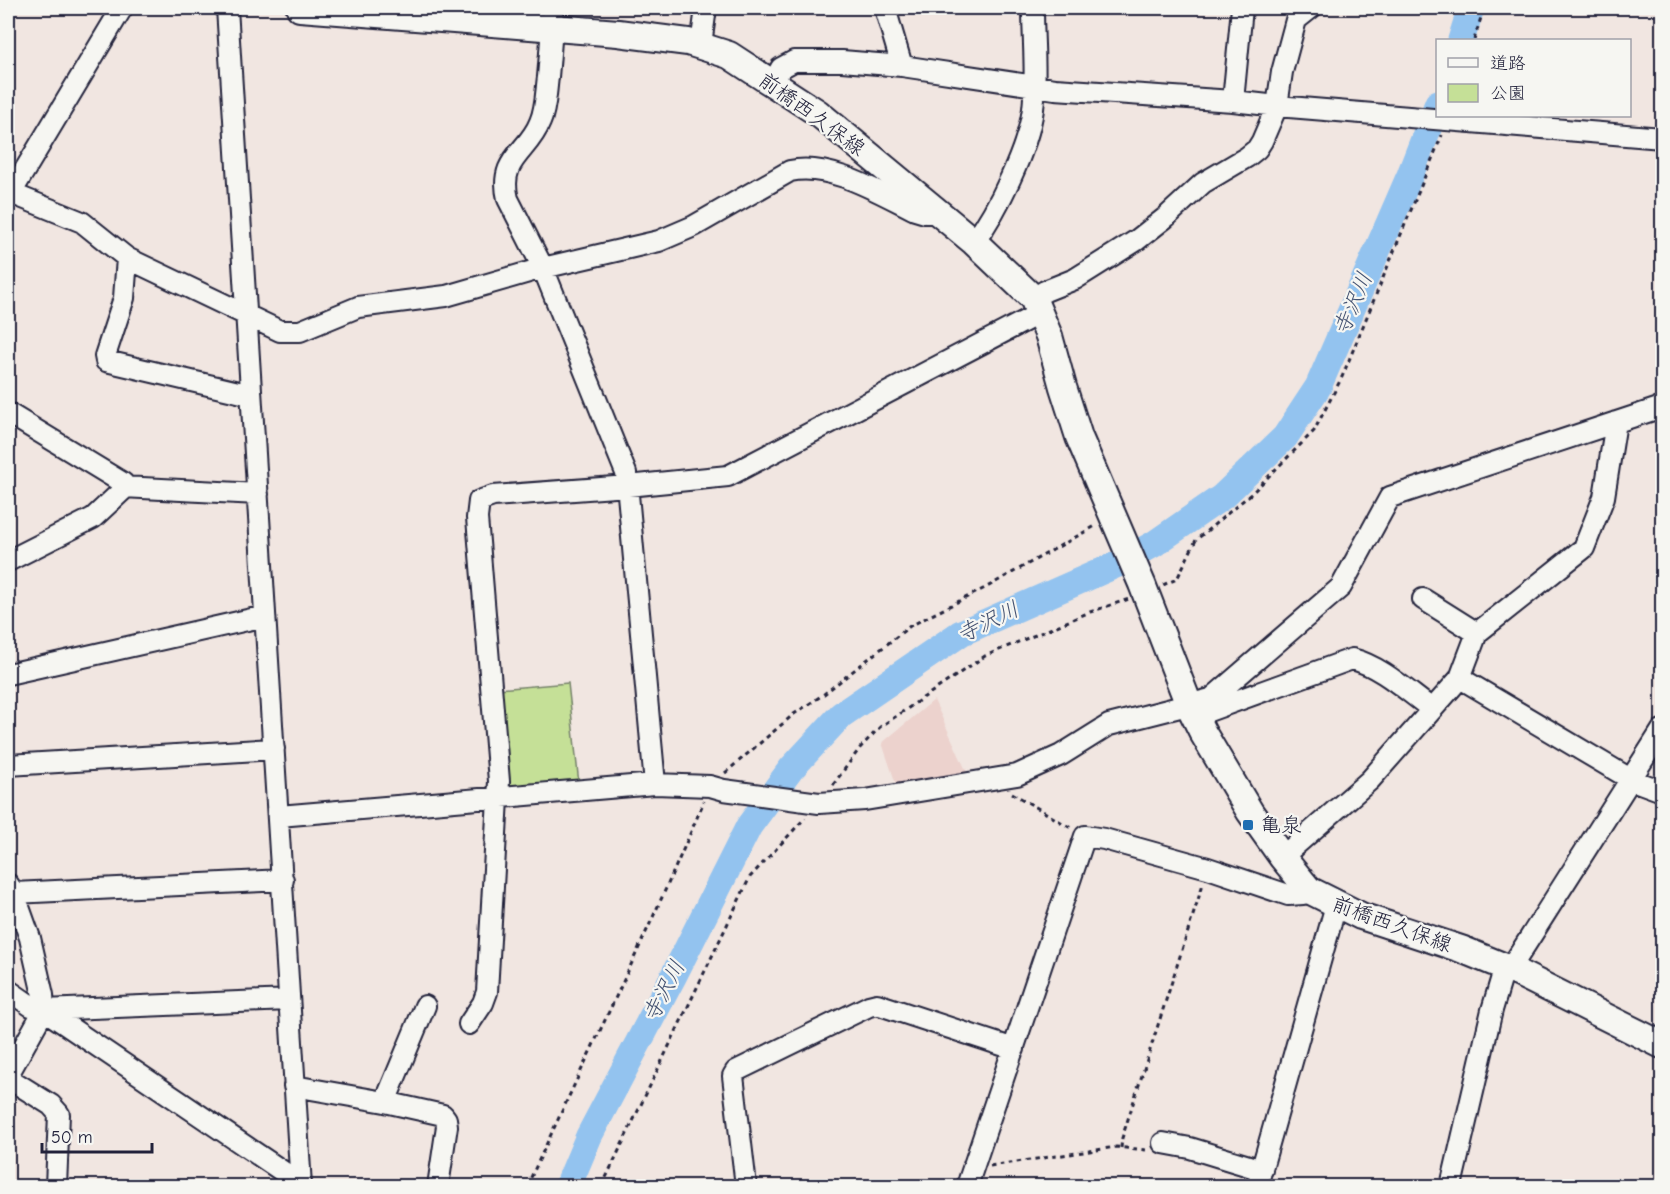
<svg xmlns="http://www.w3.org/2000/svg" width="1670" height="1194" viewBox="0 0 1670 1194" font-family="'Comic Neue','Klee One',sans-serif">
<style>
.built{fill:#ecd2cd}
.green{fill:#c5e097;stroke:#748169;stroke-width:1.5}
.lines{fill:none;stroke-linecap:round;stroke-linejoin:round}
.river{stroke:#93c3ef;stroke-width:27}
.minor-casing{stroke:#22223b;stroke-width:24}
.major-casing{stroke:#22223b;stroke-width:30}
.path{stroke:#22223b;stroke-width:3;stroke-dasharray:4.5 4.5;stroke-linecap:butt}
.minor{stroke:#f6f6f2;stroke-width:20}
.major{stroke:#f6f6f2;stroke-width:26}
.poi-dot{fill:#1f6fb2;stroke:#f6f6f2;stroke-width:2}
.labels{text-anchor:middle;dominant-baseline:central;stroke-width:4.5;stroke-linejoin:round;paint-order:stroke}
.street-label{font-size:21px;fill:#22223b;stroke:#f6f6f2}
.poi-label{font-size:21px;fill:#22223b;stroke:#f6f6f2;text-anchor:start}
.water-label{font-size:22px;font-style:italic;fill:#445271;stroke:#f6f6f2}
</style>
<rect width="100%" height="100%" fill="#f1e6e1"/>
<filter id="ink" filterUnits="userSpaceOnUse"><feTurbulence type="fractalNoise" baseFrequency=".0167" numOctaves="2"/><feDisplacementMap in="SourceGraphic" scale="12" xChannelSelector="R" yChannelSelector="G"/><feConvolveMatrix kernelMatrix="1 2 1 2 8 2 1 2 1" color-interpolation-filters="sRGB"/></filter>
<g filter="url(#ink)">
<path class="built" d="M 934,700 L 969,777 L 897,787 L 882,743 Z"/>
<path class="green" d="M 568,683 L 579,784 L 507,788 L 498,689 Z"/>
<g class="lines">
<path class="river" d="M 1461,40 L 1471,8
M 568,1186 L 589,1136 L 673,977 L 749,826 L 791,769 L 841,715 L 961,633 L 1118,564 L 1154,544 L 1222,497 L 1285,437 L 1318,387 L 1410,175 L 1438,103"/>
<defs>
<path id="minor" d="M 227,8 L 301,1186
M 553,8 C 552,31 550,54 548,77 C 546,91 546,109 540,122 C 528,153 498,158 508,199 L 543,268 L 626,473 L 655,784
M 885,8 L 902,66
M 701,45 L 706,8
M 773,83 L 781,68 L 794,61 L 842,61 L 902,66 L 1055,89 L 1233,101 L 1277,106 L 1662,138
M 1233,101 L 1242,8
M 8,192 L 82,222 L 127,258 L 280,331 L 300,331 L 358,307 L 446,296 L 543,268 L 659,241 L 694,226 L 790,171 C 830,162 880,193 915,210 L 925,213 L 939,213
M 8,198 L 122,8
M 974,242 C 998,210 1028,148 1033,109 C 1037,76 1033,41 1033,8
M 127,258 L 124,298 L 105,356 L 106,361 L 251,395
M 1033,298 L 1045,291 L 1075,279 L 1137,240 L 1165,218 L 1203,183 L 1247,157 L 1257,149 L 1262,141 L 1277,106 L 1282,72 L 1296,20 L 1311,8
M 8,413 L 123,483 L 123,490 L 93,518 L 8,561
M 123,487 L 258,494
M 1423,599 L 1477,633
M 8,674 L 265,616
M 1460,678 L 1632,780 L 1662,791
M 1203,713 L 1352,659 C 1381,666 1408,692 1432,709
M 8,765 L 274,749
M 279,816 L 655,784 L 710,786 L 724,790 L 819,803 L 865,800 L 1017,775 L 1061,755 L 1109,725 L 1211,699 L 1341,587 L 1390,497 L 1662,407
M 1282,857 L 1370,780 L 1460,678 L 1477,633 L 1584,548 L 1604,497 L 1616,422
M 14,893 L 283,880
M 8,990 L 31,1006 L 44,1010 L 288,1175 L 300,1177
M 44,1010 L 289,1000
M 469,1024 L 483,1003 L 487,992 L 499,781 L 477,518 L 479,501 L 493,496 L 628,486 L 728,476 L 1040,313
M 8,1075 L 44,1010 L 43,995 L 30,938 L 14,893 L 8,884
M 8,1078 L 51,1105 L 59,1114 L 56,1186
M 294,1086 L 385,1102 L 443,1115 L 446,1119 L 447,1126 L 438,1186
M 385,1102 L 425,1006
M 1163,1143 L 1190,1148 L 1262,1170
M 746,1186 L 733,1076 L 736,1071 L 869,1006 L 877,1004 L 1014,1049
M 967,1186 L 1085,836 L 1104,839 L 1208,868 L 1288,895 L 1303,894 L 1309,890
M 1257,1186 L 1336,905
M 1451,1186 L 1492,1010 L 1501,980 L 1510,969 L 1662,730"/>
<path id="major" d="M 300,8 L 618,33 L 688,42 L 729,55 L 818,113 L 974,242 L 1033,298 L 1049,336 L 1063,387 L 1079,437 L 1142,584 L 1189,705 L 1203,733 L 1250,812 L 1282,857 L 1309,890 L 1361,916 L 1461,949 L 1510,969 L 1662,1045"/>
</defs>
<use href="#minor" class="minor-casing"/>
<use href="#major" class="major-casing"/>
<path class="path" d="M 1474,40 L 1484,8
M 1163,585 L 1177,579 L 1196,540 L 1252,493 L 1314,431 L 1342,377 L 1442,135
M 725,773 L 794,714 L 824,694 L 910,626 L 987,587 L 1097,525
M 833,785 L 860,748 L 880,727 L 985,656 L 1090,612 L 1129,599
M 1012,793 L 1071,828
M 1121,1148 L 1122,1138 L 1203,884
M 990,1166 L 1116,1147 L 1147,1150
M 527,1186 C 586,1058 649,932 704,801
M 602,1186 L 750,877 L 805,818"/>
<use href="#minor" class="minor"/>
<use href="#major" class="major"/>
</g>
</g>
<rect class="poi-dot" x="1242" y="819" width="12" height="12" rx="3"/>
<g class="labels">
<g class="street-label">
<text transform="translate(812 114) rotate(36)">前橋西久保線</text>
<text transform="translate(1392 924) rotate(20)">前橋西久保線</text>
</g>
<g class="poi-label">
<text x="1260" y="825">亀泉</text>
</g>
<g class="water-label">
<text transform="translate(1353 304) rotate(-67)">寺沢川</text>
<text transform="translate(988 622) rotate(-26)">寺沢川</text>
<text transform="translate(664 991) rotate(-63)">寺沢川</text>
</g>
</g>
<rect width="1670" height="1194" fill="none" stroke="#f6f6f2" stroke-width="30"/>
<rect x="15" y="15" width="1640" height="1164" fill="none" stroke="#22223b" stroke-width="2" filter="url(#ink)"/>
<rect x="1436" y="39" width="195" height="78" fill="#f6f6f2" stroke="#a1a1a9" stroke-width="1.5"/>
<rect x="1448" y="58" width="30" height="9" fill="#f6f6f2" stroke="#a1a1a9" stroke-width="1.5"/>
<text x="1490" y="69" font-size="18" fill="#22223b">道路</text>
<rect x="1448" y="84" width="30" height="18" fill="#c5e097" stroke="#a1a1a9" stroke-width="1.5"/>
<text x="1490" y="99" font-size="18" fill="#22223b">公園</text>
<path d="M42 1143v9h110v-9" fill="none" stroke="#22223b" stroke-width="3"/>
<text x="51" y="1143" font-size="18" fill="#22223b" stroke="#f6f6f2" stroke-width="4.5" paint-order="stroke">50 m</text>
</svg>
